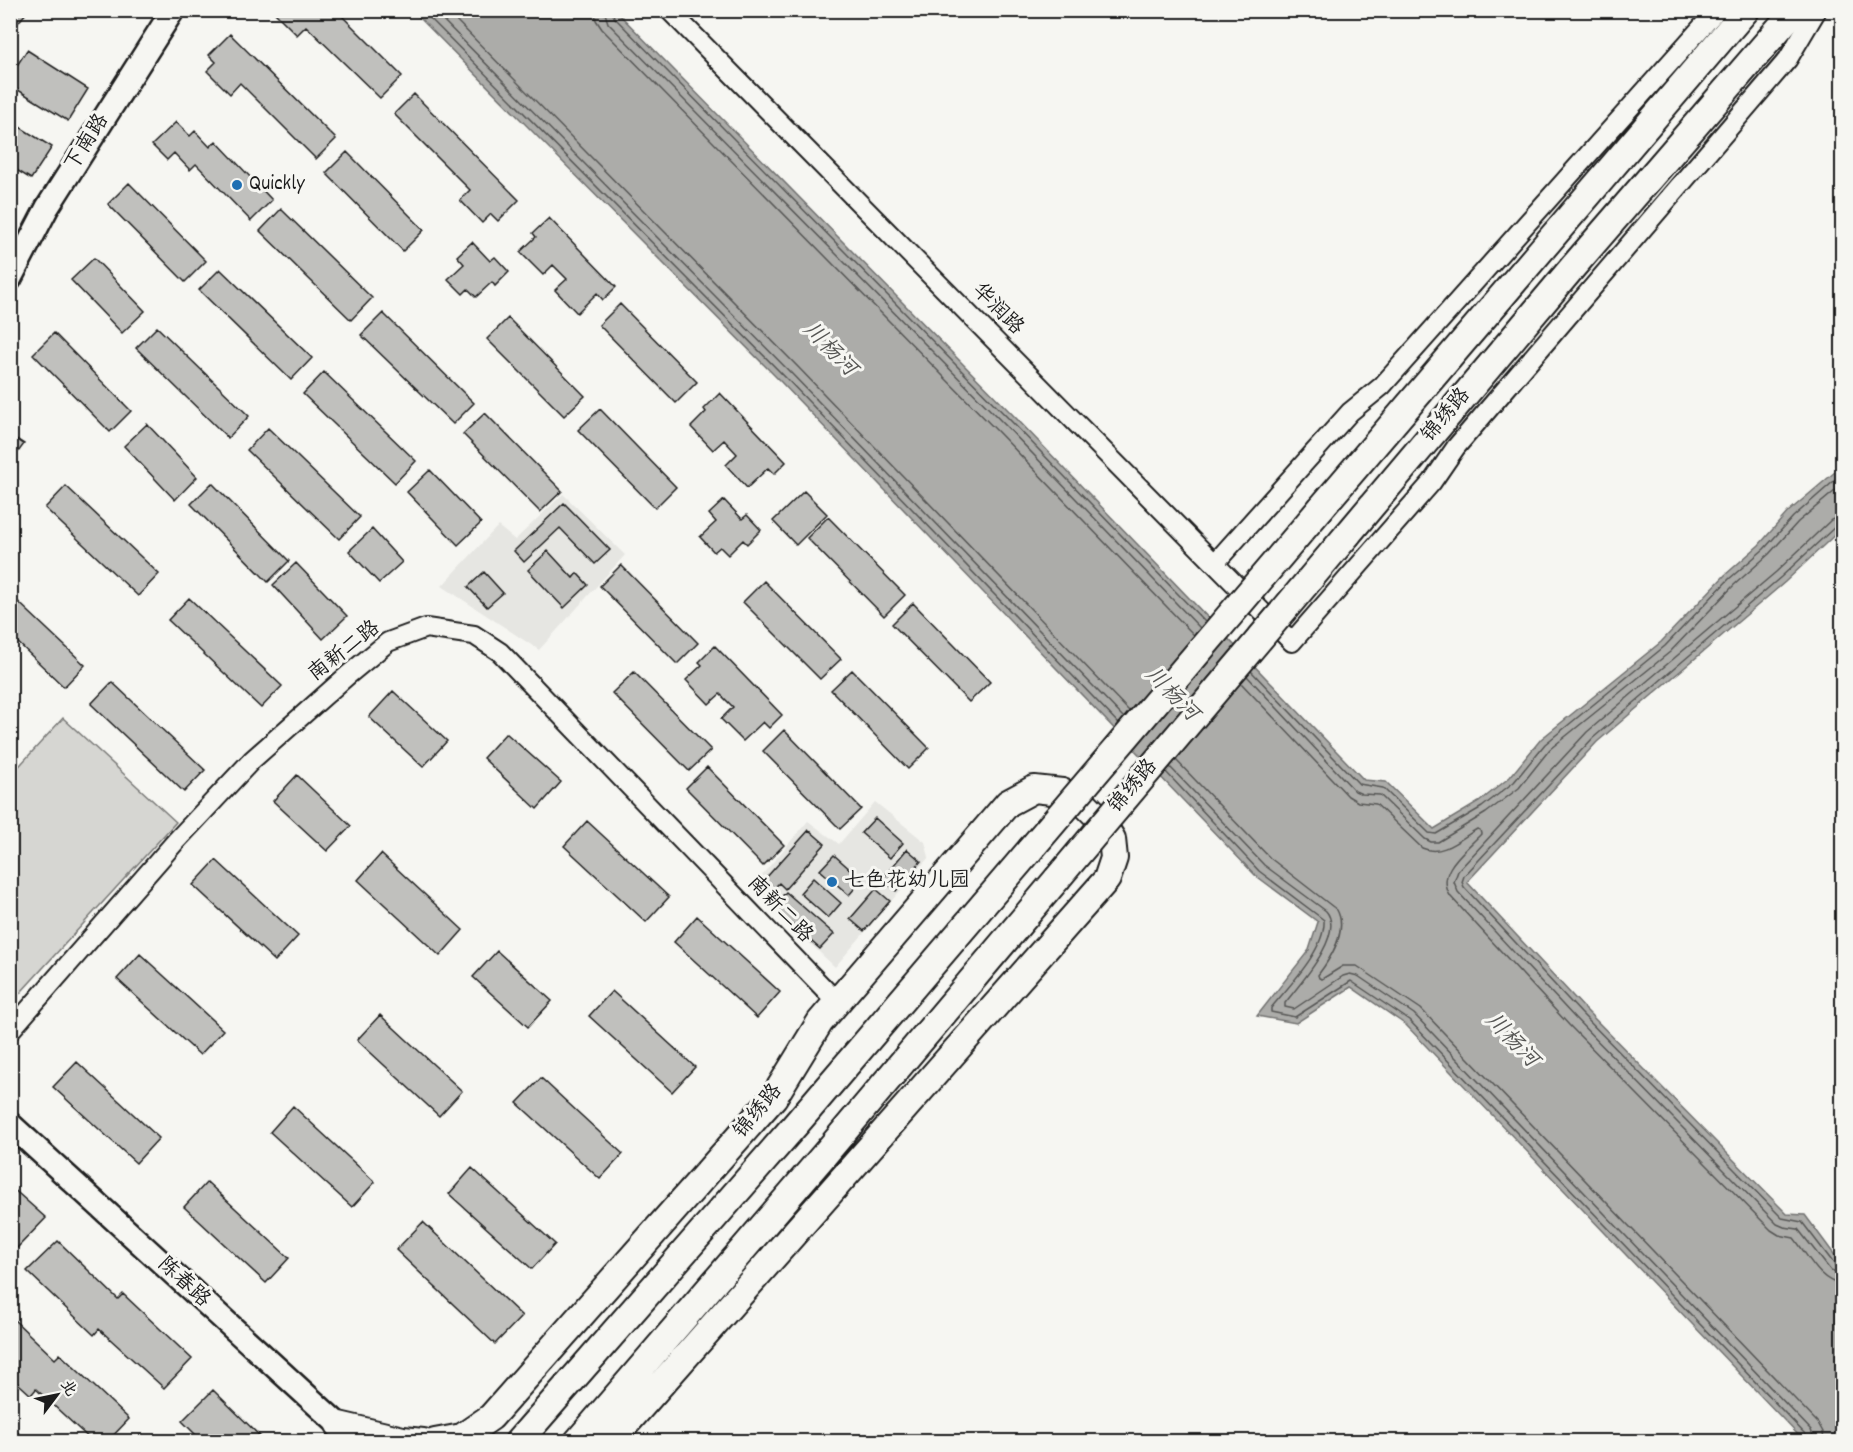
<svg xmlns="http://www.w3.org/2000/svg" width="1853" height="1452" viewBox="0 0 1853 1452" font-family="Dekko,'LXGW WenKai TC',sans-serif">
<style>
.built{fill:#e6e6e2}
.green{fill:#d6d6d2;stroke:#797977;stroke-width:1.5}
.water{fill:#acaca9;stroke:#727271;stroke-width:1.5}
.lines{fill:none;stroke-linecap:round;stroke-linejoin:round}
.shore{stroke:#565654;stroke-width:1.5}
.building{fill:#c0c0bd;stroke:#1c1c1c;stroke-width:1.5}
.minor-casing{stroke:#1c1c1c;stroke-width:22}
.tertiary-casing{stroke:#1c1c1c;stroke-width:27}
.secondary-casing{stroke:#1c1c1c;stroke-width:30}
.minor{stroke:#f6f6f2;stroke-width:18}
.tertiary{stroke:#f6f6f2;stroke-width:22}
.secondary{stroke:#f6f6f2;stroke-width:26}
.secondary-bridge-casing{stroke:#1c1c1c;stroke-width:30;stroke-linecap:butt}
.secondary-bridge{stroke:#f6f6f2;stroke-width:26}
.poi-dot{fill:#1f6fb2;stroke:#f6f6f2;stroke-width:2}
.labels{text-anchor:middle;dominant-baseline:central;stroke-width:6;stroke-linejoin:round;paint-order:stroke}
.street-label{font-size:21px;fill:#1c1c1c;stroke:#f6f6f2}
.poi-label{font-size:21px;fill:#1c1c1c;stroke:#f6f6f2;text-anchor:start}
.water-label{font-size:22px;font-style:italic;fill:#565654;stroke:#f6f6f2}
</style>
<rect width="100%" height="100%" fill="#f6f6f2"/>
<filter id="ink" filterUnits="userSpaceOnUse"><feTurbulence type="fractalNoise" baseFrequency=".0167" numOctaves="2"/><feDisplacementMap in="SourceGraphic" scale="12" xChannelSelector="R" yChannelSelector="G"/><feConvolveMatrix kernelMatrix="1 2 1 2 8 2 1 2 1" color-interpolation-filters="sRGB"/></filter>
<g filter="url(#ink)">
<path class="built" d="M 563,494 L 625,555 L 539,650 L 442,586 L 498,526 L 515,540 Z
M 875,802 L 925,842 L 929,857 L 835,967 L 751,888 L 808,821 L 839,844 Z"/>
<path class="green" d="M 63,718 L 176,822 L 11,1003 L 11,775 Z"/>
<path class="water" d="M 413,11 L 616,11 L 1016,418 L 1364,780 L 1386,782 L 1434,829 L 1479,802 L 1510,777 L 1541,739 L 1661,642 L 1725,575 L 1759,545 L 1788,512 L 1842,466 L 1842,528 L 1785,582 L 1597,742 L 1467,882 L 1585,1009 L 1787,1214 L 1805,1215 L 1842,1265 L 1842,1441 L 1804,1441 L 1406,1025 L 1351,987 L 1296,1023 L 1257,1016 L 1309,950 L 1318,922 L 1255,875 L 781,382 Z"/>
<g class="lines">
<path class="shore" d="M 422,10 L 786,378 L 1119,724
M 433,10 L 791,373 L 1124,718
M 446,10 L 798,367 L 1129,711
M 595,10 L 596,20 L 602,29 L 1000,434 L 1194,635
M 604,10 L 608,23 L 1007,427 L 1200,628
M 612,10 L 614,17 L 1012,422 L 1205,622
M 1842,516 L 1831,520 L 1776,572 L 1587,732 L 1458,871 L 1454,882 L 1458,892 L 1575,1018 L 1777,1224 L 1784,1227 L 1798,1229 L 1831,1271 L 1842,1275
M 1842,524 L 1836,526 L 1781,577 L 1593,738 L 1464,876 L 1462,882 L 1464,887 L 1581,1013 L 1782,1218 L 1802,1222 L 1835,1265 L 1842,1268
M 1251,671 L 1359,784 L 1383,788 L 1429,833 L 1436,834 L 1482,807 L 1514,782 L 1545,744 L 1665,646 L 1729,579 L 1764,549 L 1793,517 L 1842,474
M 1247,676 L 1355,791 L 1362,794 L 1380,795 L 1425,839 L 1431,842 L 1438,842 L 1486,813 L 1519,788 L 1550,749 L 1670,652 L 1734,585 L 1769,554 L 1798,522 L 1842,485
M 1241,683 L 1348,796 L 1358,802 L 1376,804 L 1422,848 C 1442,857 1460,839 1477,829 L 1480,830 L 1481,834 C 1465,851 1434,872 1451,897 L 1569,1025 L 1771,1230 L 1779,1235 L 1794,1238 C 1807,1254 1820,1283 1842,1284
M 1176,760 L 1270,858 L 1337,910 C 1348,930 1331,958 1318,975 L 1319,978 L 1322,979 L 1343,966 L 1357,966 L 1421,1009 L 1818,1423 L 1823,1432 L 1824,1442
M 1170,767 L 1264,865 L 1326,911 C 1346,934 1299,985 1285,1003 L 1285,1007 L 1294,1009 L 1343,976 L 1350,974 L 1358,976 L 1414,1014 L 1811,1430 L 1815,1442
M 1166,772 L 1259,871 L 1324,920 C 1326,949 1288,987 1271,1008 L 1271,1012 L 1295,1017 L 1351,981 L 1409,1020 L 1806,1435 L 1808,1442"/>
</g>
<path class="building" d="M 10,10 L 25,10 L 27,12 L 10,32 Z
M 272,10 L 336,10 L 402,76 L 380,98 L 306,26 L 297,35 Z
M 230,34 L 336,139 L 316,159 L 240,83 L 230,94 L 207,71 L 216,62 L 209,55 Z
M 27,50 L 88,89 L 68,121 L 10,85 L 10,76 Z
M 414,94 L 519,200 L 498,221 L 491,214 L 482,223 L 460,200 L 470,190 L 394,114 Z
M 10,121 L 52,147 L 31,179 L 10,166 Z
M 176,122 L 190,136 L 195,131 L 210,147 L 216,141 L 272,200 L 251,221 L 196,164 L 190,170 L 174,153 L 167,160 L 152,145 Z
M 347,152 L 424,230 L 403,251 L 326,173 Z
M 129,183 L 206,261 L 185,282 L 108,204 Z
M 281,209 L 372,298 L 351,320 L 260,231 Z
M 549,218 L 616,287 L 603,300 L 597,293 L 577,313 L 555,290 L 567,279 L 553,265 L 543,275 L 520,252 L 536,237 L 533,233 Z
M 472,242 L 490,261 L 495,257 L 509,272 L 495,286 L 492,282 L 476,297 L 468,289 L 463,294 L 448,279 L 464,264 L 457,256 Z
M 94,258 L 145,311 L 122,333 L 71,280 Z
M 220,269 L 312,358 L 291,380 L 199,290 Z
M 620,304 L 697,382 L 676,403 L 599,325 Z
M 383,313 L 474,403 L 453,424 L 361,335 Z
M 508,318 L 585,396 L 564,416 L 487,339 Z
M 157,327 L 249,416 L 228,438 L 136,348 Z
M 54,333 L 131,411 L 110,432 L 33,354 Z
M 324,372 L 416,461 L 395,483 L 303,394 Z
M 720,393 L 786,462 L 774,474 L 768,468 L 747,488 L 726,465 L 737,454 L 724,440 L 713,450 L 691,427 L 706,412 L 704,409 Z
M 600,409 L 676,487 L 655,508 L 578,430 Z
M 485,413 L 562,491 L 540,512 L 463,434 Z
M 147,424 L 197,477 L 175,500 L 124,446 Z
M 268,428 L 360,517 L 339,539 L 247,450 Z
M 10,435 L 24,444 L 10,463 Z
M 430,470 L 481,523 L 458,545 L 407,492 Z
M 212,483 L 289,561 L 268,582 L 191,504 Z
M 66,486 L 159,574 L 138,596 L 45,508 Z
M 804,491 L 827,514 L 796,545 L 773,521 Z
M 724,500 L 742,519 L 747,515 L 761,530 L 747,544 L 743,540 L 728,555 L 720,547 L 714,552 L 700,537 L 716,522 L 709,514 Z
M 564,503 L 610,550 L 595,564 L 560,528 L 524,562 L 514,551 Z
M 828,517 L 905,595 L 884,616 L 807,538 Z
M 372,529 L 402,562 L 379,583 L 349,551 Z
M 548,551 L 573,578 L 577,573 L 588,585 L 564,608 L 528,570 Z
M 296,563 L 347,616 L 323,639 L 273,585 Z
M 621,565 L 698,643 L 677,664 L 600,586 Z
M 484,572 L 503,593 L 487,607 L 468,587 Z
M 764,581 L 841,659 L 820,679 L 743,602 Z
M 10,594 L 85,665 L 64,687 L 10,635 Z
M 189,598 L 282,686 L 261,708 L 168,620 Z
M 913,603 L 990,682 L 969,702 L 892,624 Z
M 715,646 L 782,715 L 769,728 L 763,722 L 743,741 L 721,719 L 733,707 L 720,694 L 709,704 L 686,680 L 702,665 L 699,662 Z
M 852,670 L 929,748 L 908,769 L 831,690 Z
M 634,672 L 711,750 L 689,771 L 612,693 Z
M 112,682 L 205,770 L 184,792 L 91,704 Z
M 393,691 L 447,741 L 423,767 L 369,717 Z
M 10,723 L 17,728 L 10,736 Z
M 784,730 L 861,809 L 840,829 L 763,751 Z
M 506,733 L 561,782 L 537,809 L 483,758 Z
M 707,767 L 784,845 L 763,866 L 686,788 Z
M 297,775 L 351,826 L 327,851 L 273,801 Z
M 875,818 L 903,843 L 890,858 L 861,833 Z
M 587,821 L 669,897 L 646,922 L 564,846 Z
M 809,830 L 825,844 L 785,889 L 779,883 L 765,898 L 756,889 Z
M 907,849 L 921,861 L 896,891 L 882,879 Z
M 381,854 L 463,930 L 440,956 L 358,880 Z
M 834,855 L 862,880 L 849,895 L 820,870 Z
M 216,860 L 298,936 L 275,961 L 193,885 Z
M 813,878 L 841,903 L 828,918 L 800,893 Z
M 876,889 L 890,901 L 864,931 L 850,919 Z
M 786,892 L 834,934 L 820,949 L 772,907 Z
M 697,916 L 780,992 L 757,1018 L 674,942 Z
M 497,951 L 552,1001 L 528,1027 L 473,977 Z
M 140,954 L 223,1030 L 200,1055 L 117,979 Z
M 612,991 L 695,1067 L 672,1092 L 589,1016 Z
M 380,1015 L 462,1091 L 439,1116 L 357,1040 Z
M 77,1062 L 159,1138 L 136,1163 L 53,1087 Z
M 541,1078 L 623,1154 L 600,1179 L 517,1103 Z
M 293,1106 L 375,1182 L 352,1207 L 270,1132 Z
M 472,1168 L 555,1244 L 532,1269 L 449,1194 Z
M 207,1182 L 289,1258 L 266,1283 L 184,1207 Z
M 10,1186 L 46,1218 L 17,1248 L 10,1243 Z
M 423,1222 L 522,1316 L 495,1344 L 396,1250 Z
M 58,1241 L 118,1299 L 123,1294 L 192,1359 L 164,1388 L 99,1329 L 94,1335 L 27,1271 Z
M 10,1316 L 55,1359 L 60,1354 L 129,1419 L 107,1442 L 93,1442 L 36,1389 L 31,1395 L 10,1376 Z
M 213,1390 L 266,1442 L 203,1442 L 182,1421 Z
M 15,1430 L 28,1442 L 10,1442 L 10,1434 Z"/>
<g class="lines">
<defs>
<path id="minor" d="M 669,10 L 1292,642 L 1432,482 L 1456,447 L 1788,59 L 1817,10
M 1215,563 L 1350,412 L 1382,386 L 1717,10
M 10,1031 L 176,841 L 252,760 L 348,675 L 388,642 L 426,628 L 474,635 L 500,652 L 837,1002"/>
<path id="tertiary" d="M 10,279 L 47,208 L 173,10
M 10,1124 L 352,1437"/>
<path id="secondary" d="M 1321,508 L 1746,10
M 1348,534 L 1572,268 L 1795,10
M 339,1425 L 403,1440 L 423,1442
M 435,1442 L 462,1437 L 491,1417 L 774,1097 L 820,1022 L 1008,803 L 1034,789 L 1062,792 L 1080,799 L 1099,818 L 1112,839 L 1114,858 L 1107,879 L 610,1442
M 518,1442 L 797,1123 L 1030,850
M 577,1442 L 825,1154 L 1057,879"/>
</defs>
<use href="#minor" class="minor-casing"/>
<use href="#tertiary" class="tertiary-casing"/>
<use href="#secondary" class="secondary-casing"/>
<use href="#minor" class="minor"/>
<use href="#tertiary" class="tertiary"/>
<use href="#secondary" class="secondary"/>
<defs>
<path id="secondary-bridge" d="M 1030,850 L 1321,508
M 1057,879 L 1348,534"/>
</defs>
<use href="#secondary-bridge" class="secondary-bridge-casing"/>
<use href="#secondary-bridge" class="secondary-bridge"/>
</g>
</g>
<g class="poi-dot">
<circle cx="237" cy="185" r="6"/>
<circle cx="832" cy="882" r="6"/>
</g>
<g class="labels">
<g class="street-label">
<text transform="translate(88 143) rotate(-58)">下南路</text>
<text transform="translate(997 310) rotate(45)">华润路</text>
<text transform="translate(1447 416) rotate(-50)">锦绣路</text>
<text transform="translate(345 652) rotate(-38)">南新二路</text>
<text transform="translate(1134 787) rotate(-50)">锦绣路</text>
<text transform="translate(779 910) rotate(46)">南新二路</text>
<text transform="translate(759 1112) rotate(-51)">锦绣路</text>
<text transform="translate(183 1283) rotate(43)">陈春路</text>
</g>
<g class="poi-label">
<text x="249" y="185">Quickly</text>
<text x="844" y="882">七色花幼儿园</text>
</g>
<g class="water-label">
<text transform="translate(829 350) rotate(45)">川杨河</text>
<text transform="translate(1171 695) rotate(45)">川杨河</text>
<text transform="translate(1511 1041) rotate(46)">川杨河</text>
</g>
</g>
<rect width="1853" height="1452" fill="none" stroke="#f6f6f2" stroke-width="36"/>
<rect x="18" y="18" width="1817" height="1416" fill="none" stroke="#1c1c1c" stroke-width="2" filter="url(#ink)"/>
<g transform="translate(57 1395) rotate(58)" stroke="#f6f6f2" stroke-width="4.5" paint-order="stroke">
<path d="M0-4.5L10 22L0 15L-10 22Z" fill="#1c1c1c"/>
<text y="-9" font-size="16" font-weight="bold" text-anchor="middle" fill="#1c1c1c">北</text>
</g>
</svg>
